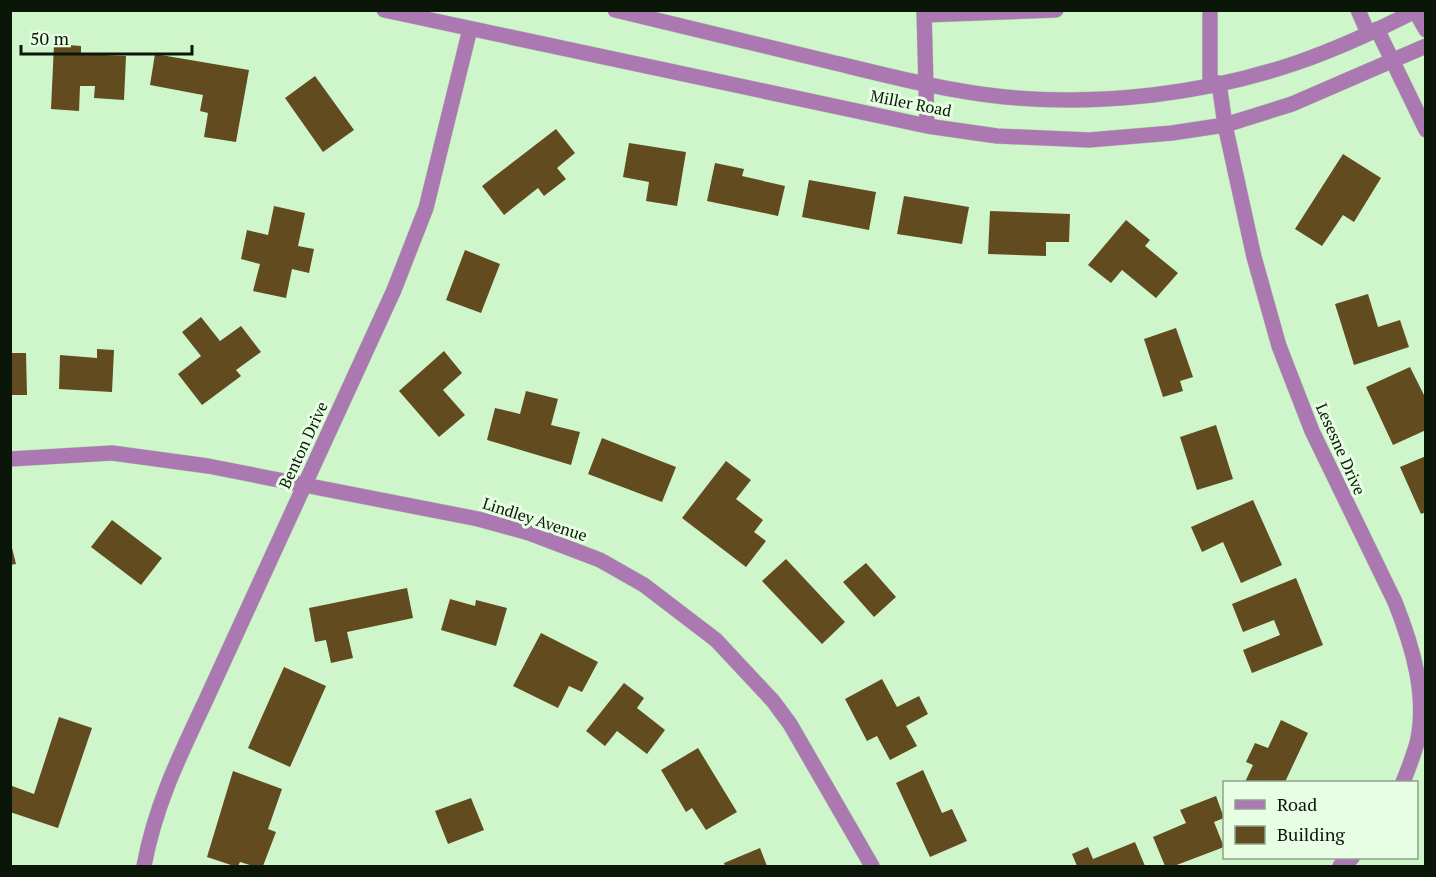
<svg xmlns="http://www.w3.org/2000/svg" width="1436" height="877" viewBox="0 0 1436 877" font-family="'PT Serif',serif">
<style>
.building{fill:#614b1f}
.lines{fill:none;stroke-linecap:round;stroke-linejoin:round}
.minor-casing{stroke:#afd2ac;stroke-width:16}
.minor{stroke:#ab78b2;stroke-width:15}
.labels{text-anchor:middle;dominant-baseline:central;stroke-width:6;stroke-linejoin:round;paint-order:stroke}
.street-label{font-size:16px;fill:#091608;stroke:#e7fee4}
</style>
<rect width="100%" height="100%" fill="#cff6cb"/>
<path class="building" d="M 54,44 L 81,46 L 81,54 L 126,56 L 124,100 L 94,98 L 95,86 L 80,86 L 79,111 L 51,109 Z
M 155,54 L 249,70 L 236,142 L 204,137 L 208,113 L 200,111 L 203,95 L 150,85 Z
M 315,76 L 354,130 L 323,152 L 285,98 Z
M 556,129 L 575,153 L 557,168 L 566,179 L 544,196 L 538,188 L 504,215 L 482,186 Z
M 629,143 L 686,152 L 677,206 L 646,201 L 649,182 L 623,177 Z
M 1343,154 L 1381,178 L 1354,222 L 1343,215 L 1322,246 L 1295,229 Z
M 715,163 L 744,169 L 742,176 L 785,186 L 778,216 L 707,201 Z
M 809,180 L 876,192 L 869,230 L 802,217 Z
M 904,196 L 969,207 L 962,244 L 897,234 Z
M 274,206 L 305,213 L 298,246 L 314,249 L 309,273 L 292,269 L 286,298 L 253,291 L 260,264 L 241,259 L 247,230 L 268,235 Z
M 990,211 L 1070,214 L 1069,242 L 1046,242 L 1046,256 L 988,254 Z
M 1126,220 L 1150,240 L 1145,246 L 1178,273 L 1156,298 L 1122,270 L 1111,283 L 1088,265 Z
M 465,250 L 500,264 L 481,313 L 446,300 Z
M 1368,294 L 1378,327 L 1400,320 L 1409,347 L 1354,365 L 1335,304 Z
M 201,317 L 220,341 L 241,326 L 261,352 L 236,370 L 241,376 L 202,405 L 178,374 L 201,356 L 182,332 Z
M 1176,328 L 1193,377 L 1180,381 L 1183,391 L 1163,397 L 1144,339 Z
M 97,349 L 114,350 L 112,392 L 59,389 L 60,355 L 97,358 Z
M 444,351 L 462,373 L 443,390 L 465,415 L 439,437 L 399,391 Z
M 10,353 L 26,353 L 27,395 L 10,395 Z
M 1410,367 L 1426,399 L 1426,430 L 1393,445 L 1366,387 Z
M 526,391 L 558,399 L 551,425 L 580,432 L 571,465 L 487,440 L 495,408 L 520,414 Z
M 1216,425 L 1233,479 L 1197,490 L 1180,437 Z
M 602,438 L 676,467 L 662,502 L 588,474 Z
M 1426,456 L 1426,512 L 1421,514 L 1400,467 Z
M 726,461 L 751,480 L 736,499 L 763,520 L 754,532 L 766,541 L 746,567 L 682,518 Z
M 1253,500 L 1282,565 L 1241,583 L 1223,542 L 1202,552 L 1191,527 Z
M 112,520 L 162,558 L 141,585 L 91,547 Z
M 10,540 L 16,564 L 10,565 Z
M 786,559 L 845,622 L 822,644 L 762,581 Z
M 866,563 L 896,597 L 874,617 L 843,582 Z
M 1296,578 L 1323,645 L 1252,673 L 1243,650 L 1280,635 L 1274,620 L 1243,632 L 1232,604 Z
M 407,588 L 413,618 L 347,632 L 353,658 L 331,663 L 326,640 L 315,642 L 309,608 Z
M 450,599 L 475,606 L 476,600 L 507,608 L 496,646 L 441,630 Z
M 541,633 L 598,662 L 582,692 L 569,686 L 558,708 L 513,686 Z
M 284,667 L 326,686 L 290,767 L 248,748 Z
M 882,679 L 897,707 L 919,696 L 928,714 L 906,726 L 917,746 L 890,760 L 877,736 L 867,741 L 845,699 Z
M 624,683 L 644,698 L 637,708 L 665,730 L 647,754 L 617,731 L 605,746 L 586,731 Z
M 59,717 L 92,728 L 58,828 L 10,812 L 10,791 L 12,786 L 34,794 Z
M 1281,720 L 1308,733 L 1285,782 L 1245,782 L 1253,765 L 1246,762 L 1255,743 L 1268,748 Z
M 698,748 L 737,812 L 706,830 L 692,808 L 686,812 L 661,770 Z
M 923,770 L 942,813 L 952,809 L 967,841 L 930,857 L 896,783 Z
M 233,771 L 282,789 L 268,829 L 276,832 L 263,866 L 253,866 L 240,862 L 238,866 L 234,866 L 207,857 Z
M 1216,796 L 1224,818 L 1214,822 L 1224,847 L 1174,866 L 1165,866 L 1153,837 L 1186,823 L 1180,810 Z
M 471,798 L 484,830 L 448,844 L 435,811 Z
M 1135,842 L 1145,866 L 1077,866 L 1072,854 L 1088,847 L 1093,859 Z
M 760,848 L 767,866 L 725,866 L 724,863 Z"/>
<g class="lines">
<defs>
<path id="minor" d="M 384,10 L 927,126 L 997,136 L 1089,140 L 1172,133 L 1225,125 L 1292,104 L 1426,46
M 615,10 C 687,28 759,45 831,62 C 889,76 946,91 1005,97 C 1101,106 1205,94 1296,63 C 1337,49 1378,30 1417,10
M 924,10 L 927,126
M 1358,10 L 1368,33
M 1415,11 L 1426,30
M 924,15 L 1056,10
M 1377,29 L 1426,130
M 1219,83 L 1225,125 L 1254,257 L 1279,346 L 1312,431 L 1395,602 C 1412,645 1428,696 1417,743 C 1413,756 1408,770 1403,782
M 1210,85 L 1210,10
M 10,459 L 112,453 L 208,466 L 478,519 L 529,533 L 600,560 L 644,585 L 716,640 L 773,701 L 790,724 L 872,866
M 144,866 C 155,806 179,757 205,702 L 394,290 L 426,208 L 470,29
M 1340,866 L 1352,858"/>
</defs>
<use href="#minor" class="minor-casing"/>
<use href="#minor" class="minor"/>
</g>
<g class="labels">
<g class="street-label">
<text transform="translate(911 103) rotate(11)">Miller Road</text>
<text transform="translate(303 445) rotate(-65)">Benton Drive</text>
<text transform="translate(1341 449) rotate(66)">Lesesne Drive</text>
<text transform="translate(535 519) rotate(18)">Lindley Avenue</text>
</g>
</g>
<rect width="1436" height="877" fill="none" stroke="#091608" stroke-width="24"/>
<rect x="1223" y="781" width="195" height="78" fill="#e7fee4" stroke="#8ea18c" stroke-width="1.5"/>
<rect x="1235" y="800" width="30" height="9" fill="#ab78b2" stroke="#8ea18c" stroke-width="1.5"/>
<text x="1277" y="811" font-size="18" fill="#091608">Road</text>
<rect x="1235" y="826" width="30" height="18" fill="#614b1f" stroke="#8ea18c" stroke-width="1.5"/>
<text x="1277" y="841" font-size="18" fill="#091608">Building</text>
<path d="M21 45v9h171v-9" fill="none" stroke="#091608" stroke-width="3"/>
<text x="30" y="45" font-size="18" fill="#091608" stroke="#e7fee4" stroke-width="4.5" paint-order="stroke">50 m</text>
</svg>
